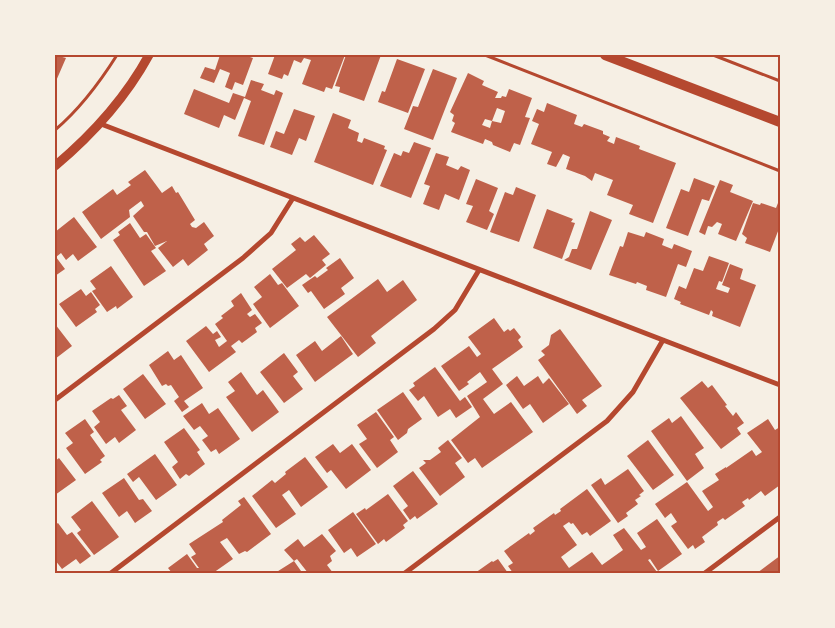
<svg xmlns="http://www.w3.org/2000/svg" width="835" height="628" viewBox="0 0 835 628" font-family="'Playfair Display',serif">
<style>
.building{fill:#bf614a;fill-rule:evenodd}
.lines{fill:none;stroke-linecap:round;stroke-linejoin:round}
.path{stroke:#b5482f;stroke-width:3}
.minor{stroke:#b5482f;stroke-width:5}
.tertiary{stroke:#b5482f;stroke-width:9}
.secondary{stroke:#b5482f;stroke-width:10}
.neatline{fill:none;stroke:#b5482f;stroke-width:2}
</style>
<rect width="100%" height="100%" fill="#f6efe4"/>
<path class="building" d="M 55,55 L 66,58 L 56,81 L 55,81 Z
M 220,55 L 244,55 L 253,58 L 243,85 L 235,82 L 232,90 L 225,87 L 230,73 L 220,69 L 214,83 L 200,78 L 205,67 L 215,70 Z
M 275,55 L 345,55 L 332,89 L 326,87 L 324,92 L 302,84 L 311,60 L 304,58 L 301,63 L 294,60 L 288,76 L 284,74 L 282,79 L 268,74 Z
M 346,55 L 381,55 L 364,101 L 339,92 L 340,87 L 335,86 Z
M 397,59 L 425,69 L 408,113 L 378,102 L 382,91 L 385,92 Z
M 433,69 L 457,78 L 433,140 L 404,129 L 413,106 L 418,107 Z
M 468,73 L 484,81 L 482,85 L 498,92 L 495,98 L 501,98 L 502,96 L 506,97 L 509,89 L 532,98 L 525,117 L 530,118 L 520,145 L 514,143 L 510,152 L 493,145 L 492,142 L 485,139 L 483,144 L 451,132 L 455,123 L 452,121 L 454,115 L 450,112 ZM 497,108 L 505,111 L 501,123 L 492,121 L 490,128 L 482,125 L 485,119 L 492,121 Z
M 251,80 L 264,84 L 261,90 L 274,95 L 276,90 L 283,93 L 264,145 L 238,136 L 251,101 L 244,98 L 235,120 L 224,115 L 219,128 L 184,114 L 194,89 L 229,103 L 233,93 L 245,97 Z
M 547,103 L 577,115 L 574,124 L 582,127 L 584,124 L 603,131 L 603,134 L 610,137 L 607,141 L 614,144 L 616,137 L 640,146 L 639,149 L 676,163 L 653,223 L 629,214 L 633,205 L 607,195 L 613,180 L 595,173 L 592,181 L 585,176 L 566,169 L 570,157 L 563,154 L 556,167 L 547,164 L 552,152 L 531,144 L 539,124 L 532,121 L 537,109 L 544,112 Z
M 294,109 L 315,116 L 306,141 L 299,138 L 292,155 L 270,147 L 276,131 L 284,134 Z
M 333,113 L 351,120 L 348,128 L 359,133 L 357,141 L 362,143 L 364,138 L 385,146 L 384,149 L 387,150 L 373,185 L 314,162 Z
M 414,142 L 431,148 L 411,198 L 380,186 L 394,153 L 401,156 L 403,151 L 409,153 Z
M 436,153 L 449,157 L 446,165 L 458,170 L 461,166 L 470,170 L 459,200 L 445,194 L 439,210 L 423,204 L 430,186 L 424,184 Z
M 145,170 L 162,193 L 172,186 L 176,193 L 178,192 L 195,220 L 190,224 L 192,227 L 196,228 L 204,222 L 214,236 L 204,244 L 208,250 L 188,266 L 183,259 L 173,267 L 158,248 L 167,241 L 155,246 L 147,232 L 144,232 L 133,216 L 144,206 L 141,201 L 129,210 L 130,217 L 101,239 L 82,212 L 113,189 L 117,195 L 131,185 L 128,182 Z
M 694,178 L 715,186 L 709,201 L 702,199 L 688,236 L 666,228 L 681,189 L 689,192 Z
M 476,179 L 498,188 L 489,211 L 494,214 L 487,230 L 466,222 L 473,206 L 466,204 Z
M 720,180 L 733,185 L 730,192 L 753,201 L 736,241 L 718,234 L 722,224 L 717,222 L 712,227 L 708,226 L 705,235 L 699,232 Z
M 516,187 L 536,195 L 519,242 L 490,232 L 505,192 L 513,195 Z
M 753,203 L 760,205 L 761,203 L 776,208 L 778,203 L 780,204 L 780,226 L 770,252 L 745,243 L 747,238 L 742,234 Z
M 547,209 L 573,219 L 571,222 L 575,223 L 562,259 L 533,248 Z
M 590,211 L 612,220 L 591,270 L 564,260 L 569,257 L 572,249 L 577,249 Z
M 74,217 L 97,247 L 78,261 L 73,254 L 66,260 L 61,253 L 56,257 L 65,269 L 55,276 L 55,232 Z
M 130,223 L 140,238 L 146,234 L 156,248 L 151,251 L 166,271 L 144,286 L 113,240 L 120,235 L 118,232 Z
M 628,232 L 644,237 L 646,232 L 664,239 L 662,245 L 672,249 L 674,244 L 692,251 L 686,267 L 678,264 L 666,297 L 646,290 L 647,286 L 637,282 L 636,284 L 609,275 L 620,246 L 623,247 Z
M 314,235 L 330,254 L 322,260 L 326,265 L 310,278 L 306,274 L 287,288 L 272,269 L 296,250 L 291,244 L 300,237 L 305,242 Z
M 709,256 L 729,263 L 722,282 L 719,281 L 716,289 L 728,293 L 730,288 L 722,285 L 730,264 L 743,269 L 740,279 L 756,285 L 740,327 L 712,316 L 713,312 L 711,310 L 709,315 L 680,304 L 681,302 L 674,299 L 679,286 L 686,289 L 694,268 L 703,271 Z
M 340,258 L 354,278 L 341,288 L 345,294 L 324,309 L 311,291 L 308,293 L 302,285 L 315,276 L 317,278 L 328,270 L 326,268 Z
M 111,266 L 133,297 L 117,309 L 116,306 L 107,312 L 92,291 L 96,289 L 90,281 Z
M 270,274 L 278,285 L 282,283 L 299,306 L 270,328 L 253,304 L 262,297 L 254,287 Z
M 378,279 L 387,292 L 403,280 L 417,300 L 371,336 L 376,343 L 358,357 L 327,317 Z
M 81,289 L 86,296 L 91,292 L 100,305 L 95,309 L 97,312 L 76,327 L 59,304 Z
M 241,293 L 252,310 L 247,314 L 250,317 L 255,314 L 262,323 L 255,328 L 257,332 L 242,343 L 239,340 L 231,346 L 236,352 L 209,372 L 186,341 L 206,326 L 213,334 L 217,331 L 221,337 L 215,340 L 219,347 L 227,341 L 215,324 L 223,318 L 221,316 L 234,306 L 231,301 Z
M 494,318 L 504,332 L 508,329 L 510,331 L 514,328 L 521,337 L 518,340 L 523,347 L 492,369 L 503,384 L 483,399 L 494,414 L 511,402 L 533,432 L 482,468 L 475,458 L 468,463 L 451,440 L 480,417 L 467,396 L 487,382 L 480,372 L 467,382 L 469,384 L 459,391 L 441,366 L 469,346 L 477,357 L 481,354 L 468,337 Z
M 55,324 L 72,346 L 55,359 Z
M 560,329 L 602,386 L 582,400 L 587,406 L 577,414 L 538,360 L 545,355 L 541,351 L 549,345 L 551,335 Z
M 341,336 L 353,354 L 315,382 L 296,355 L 315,341 L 322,351 Z
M 168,351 L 174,360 L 181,355 L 203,388 L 184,401 L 189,407 L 182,412 L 174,401 L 179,397 L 171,385 L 168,386 L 166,384 L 162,386 L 149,365 Z
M 284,353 L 298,372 L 293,376 L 303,389 L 284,403 L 260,372 Z
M 435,367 L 460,401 L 465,397 L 472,407 L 456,418 L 450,409 L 438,417 L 424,396 L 418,401 L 409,390 L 415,386 L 413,383 Z
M 241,372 L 257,395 L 263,390 L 279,412 L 252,432 L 226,397 L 235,391 L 228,382 Z
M 143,374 L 166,404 L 145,419 L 123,389 Z
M 517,376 L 524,386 L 538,376 L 543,384 L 549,378 L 569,404 L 543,423 L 530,404 L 523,409 L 506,385 Z
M 702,381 L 708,388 L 712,385 L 727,405 L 725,406 L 733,416 L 736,412 L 744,423 L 737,428 L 741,434 L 721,449 L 680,398 Z
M 403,392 L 422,419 L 408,429 L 407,433 L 398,440 L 377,410 Z
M 119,395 L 127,406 L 121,410 L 136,430 L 119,443 L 115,437 L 106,444 L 94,427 L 100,422 L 92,411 L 111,398 L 113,399 Z
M 202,403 L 209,414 L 218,408 L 240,439 L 219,454 L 216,449 L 211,452 L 202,440 L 208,436 L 200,426 L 194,430 L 183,416 Z
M 376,412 L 394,437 L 390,440 L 398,452 L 377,468 L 359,444 L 367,439 L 357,425 Z
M 681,416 L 704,448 L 695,454 L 704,468 L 687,481 L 651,431 L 669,418 L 672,423 Z
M 85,419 L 94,432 L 90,435 L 105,456 L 100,460 L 102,462 L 85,474 L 66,448 L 73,443 L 65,433 Z
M 768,419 L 775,430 L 780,427 L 780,485 L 765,496 L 761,491 L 749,500 L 748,498 L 742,502 L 745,506 L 725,520 L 723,518 L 717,522 L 718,525 L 702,537 L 705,542 L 695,549 L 693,545 L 688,549 L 671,526 L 677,522 L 671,513 L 665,518 L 655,504 L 687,482 L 708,511 L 713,507 L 702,491 L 719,480 L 715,474 L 726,467 L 726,468 L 752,450 L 756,456 L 762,452 L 747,433 Z
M 184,428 L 200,450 L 197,452 L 205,464 L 189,476 L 186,474 L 180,479 L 172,467 L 178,462 L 164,442 Z
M 448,440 L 462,458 L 455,463 L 465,477 L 440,496 L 419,468 L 426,463 L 423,460 L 430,460 L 441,452 L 438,448 Z
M 648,440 L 674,475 L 653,490 L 627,456 Z
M 333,444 L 340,453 L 352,444 L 371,470 L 346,489 L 331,470 L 327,473 L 315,457 Z
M 155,454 L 177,485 L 156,500 L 139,477 L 133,482 L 127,474 Z
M 305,457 L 328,487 L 301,507 L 289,490 L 282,495 L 296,514 L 276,528 L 252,496 L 272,480 L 275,483 L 286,474 L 285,472 Z
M 59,458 L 76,480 L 55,495 L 55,461 Z
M 628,469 L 644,491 L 639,495 L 641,496 L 635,500 L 638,504 L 626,513 L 628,516 L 618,523 L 591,485 L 601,478 L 605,485 Z
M 413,471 L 438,504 L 417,519 L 415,516 L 410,520 L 403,510 L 408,506 L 393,486 Z
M 124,478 L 139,500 L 143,499 L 152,511 L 135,523 L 127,511 L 119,517 L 102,493 Z
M 587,489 L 611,521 L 590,536 L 587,532 L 582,535 L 573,523 L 571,524 L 569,522 L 563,526 L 577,545 L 561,557 L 569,568 L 592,552 L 602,565 L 623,550 L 613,535 L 624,528 L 641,550 L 646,547 L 637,533 L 657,519 L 682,554 L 658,571 L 650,559 L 648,560 L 657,572 L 656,573 L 513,573 L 508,566 L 513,563 L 504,551 L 529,533 L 530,535 L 535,531 L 533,528 L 554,513 L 555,515 L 561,511 L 560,509 Z
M 388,494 L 408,521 L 403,525 L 405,528 L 386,542 L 384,539 L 378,544 L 356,514 L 365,508 L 366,510 Z
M 244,497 L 271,534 L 247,552 L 245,551 L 239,554 L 227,538 L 220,542 L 233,559 L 213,573 L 172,573 L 168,568 L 187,554 L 197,568 L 199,568 L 191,557 L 196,554 L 189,544 L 223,522 L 222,520 L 241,505 L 238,501 Z
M 92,501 L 119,537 L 94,555 L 77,533 L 81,530 L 71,517 Z
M 353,512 L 376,544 L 357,557 L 351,548 L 344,553 L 328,530 Z
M 58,523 L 67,535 L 72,532 L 91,556 L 80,564 L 76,559 L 62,569 L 55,560 L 55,525 Z
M 322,534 L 336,551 L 330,556 L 332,561 L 327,565 L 333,573 L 308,573 L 297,559 L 294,561 L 301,571 L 298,573 L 275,573 L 294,561 L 284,550 L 298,539 L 304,547 Z
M 780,556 L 780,573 L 757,573 L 777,558 Z
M 498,559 L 508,573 L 475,573 L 492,561 L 493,562 Z"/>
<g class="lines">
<path class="path" d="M 485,55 L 780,171
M 713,55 L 780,81
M 55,130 C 80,109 100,82 117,55"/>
<path class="minor" d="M 101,124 L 780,385
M 55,400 L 243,258 L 271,233 L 293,198
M 111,573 L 434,329 L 455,310 L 479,270
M 405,573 L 607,421 L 633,392 L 663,340
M 705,573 L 780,517"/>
<path class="tertiary" d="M 55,166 C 93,134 125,99 149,55"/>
<path class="secondary" d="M 605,55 L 780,122"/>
</g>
<rect width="835" height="628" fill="none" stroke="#f6efe4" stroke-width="112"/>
<rect x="56" y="56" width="723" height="516" class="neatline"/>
</svg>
